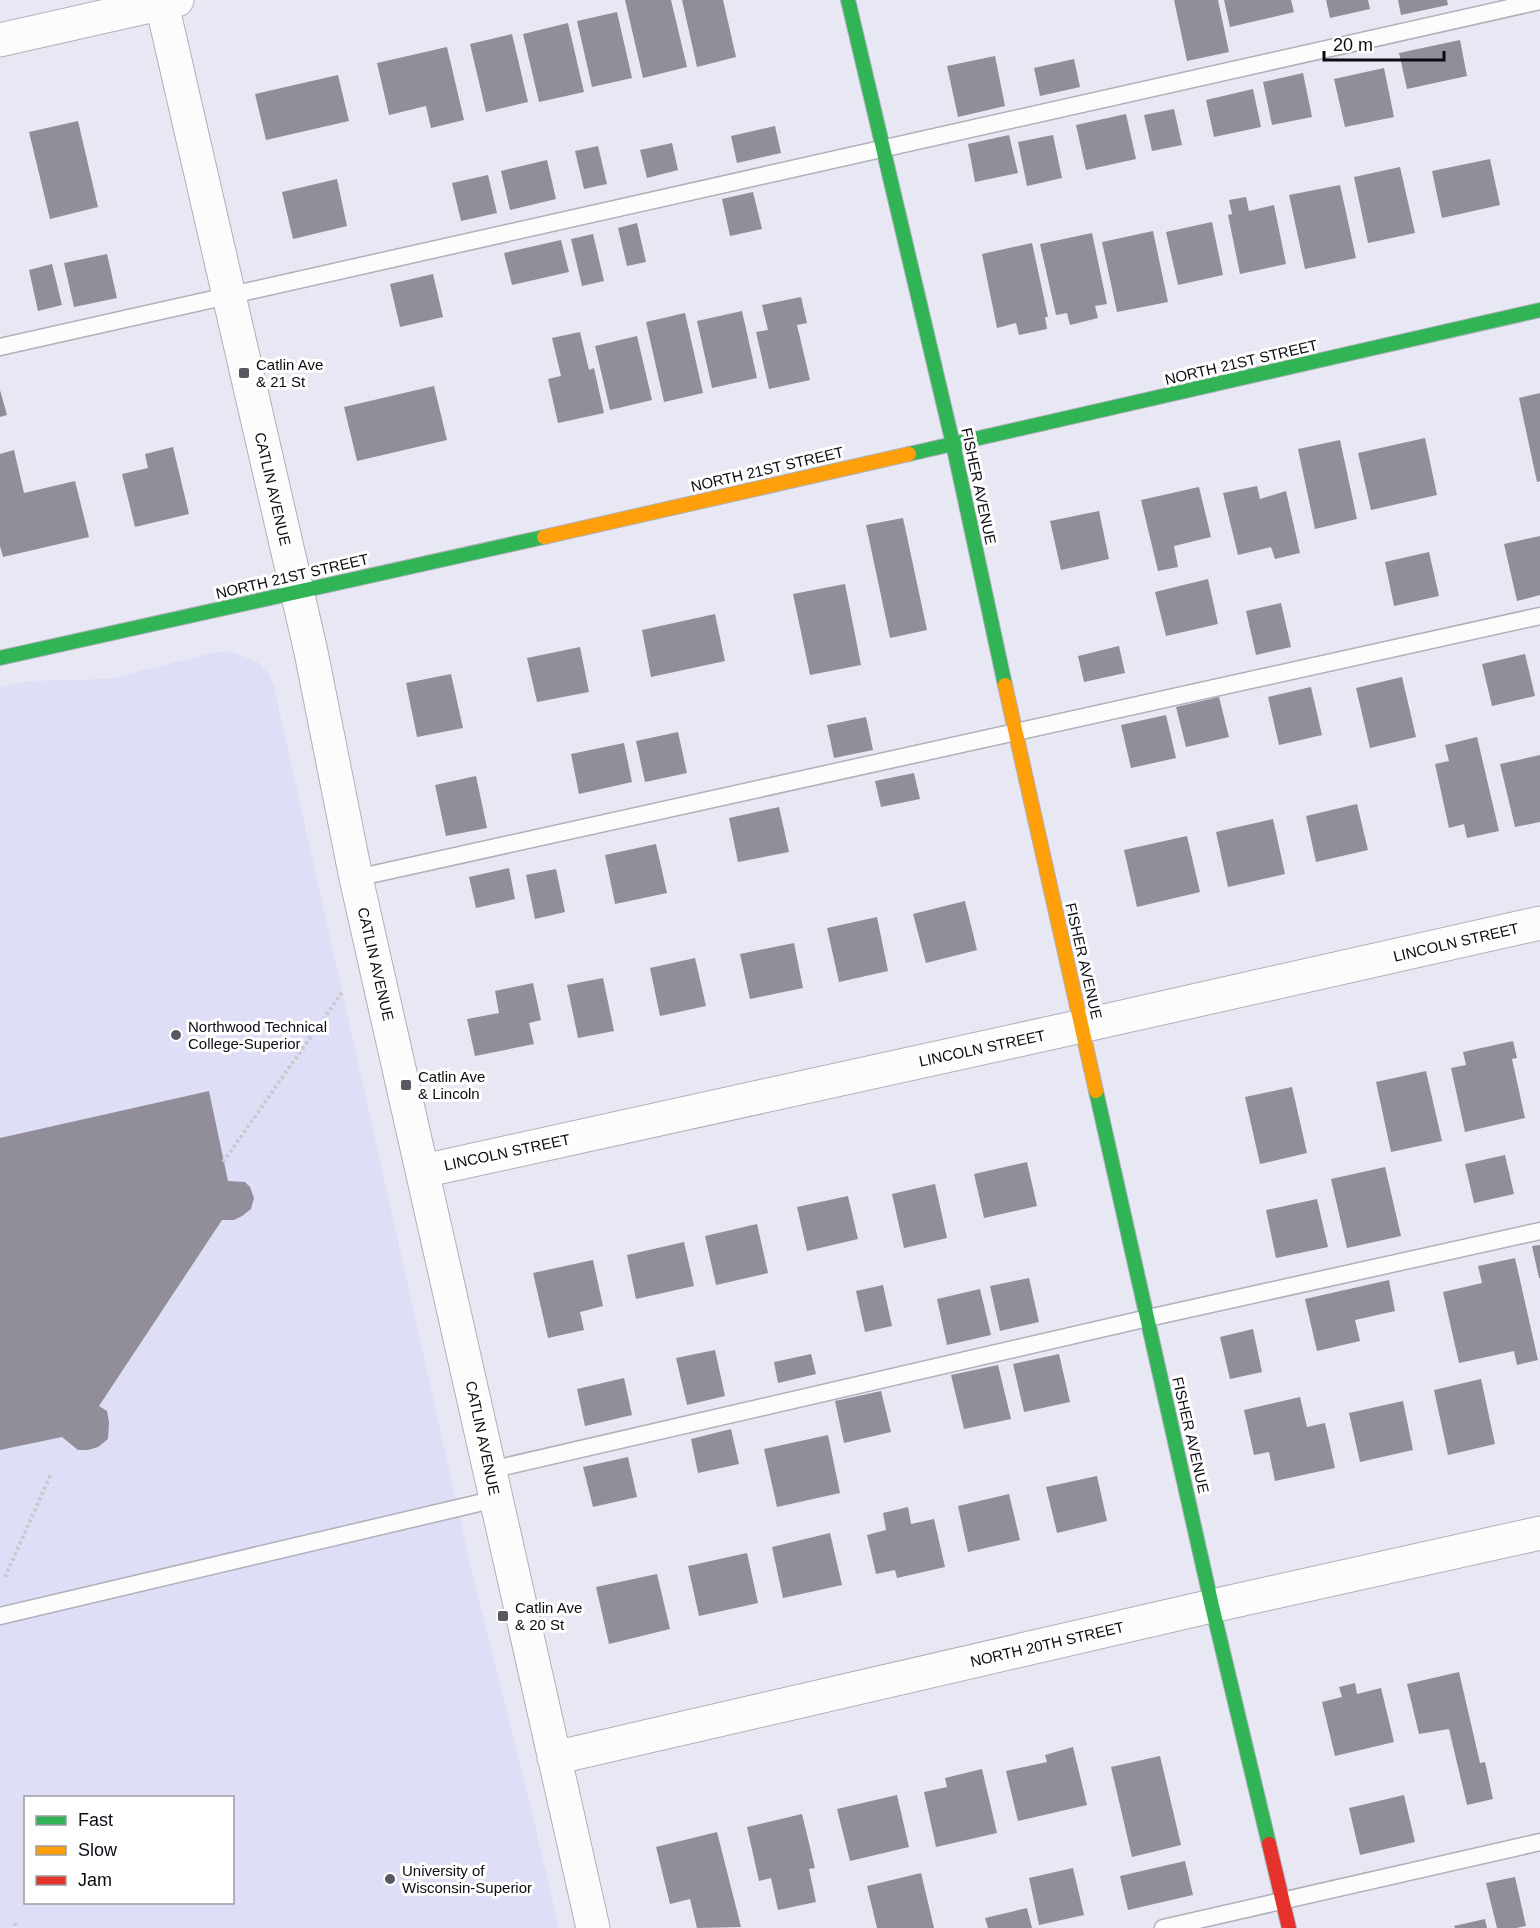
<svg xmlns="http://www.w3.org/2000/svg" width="1540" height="1928" viewBox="0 0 1540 1928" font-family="Arial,sans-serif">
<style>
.built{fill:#dedef7;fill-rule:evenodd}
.building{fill:#918d99}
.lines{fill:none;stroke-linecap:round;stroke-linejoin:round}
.lane-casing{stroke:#b0b0bb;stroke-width:19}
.street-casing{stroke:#b0b0bb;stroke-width:35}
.fast-casing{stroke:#b0b0bb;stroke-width:16}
.slow-casing{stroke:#b0b0bb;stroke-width:16}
.jam-casing{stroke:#b0b0bb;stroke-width:16}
.path{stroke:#cacace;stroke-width:4;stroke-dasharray:3 3;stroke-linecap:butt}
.lane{stroke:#fcfcfd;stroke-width:16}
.street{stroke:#fcfcfd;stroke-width:33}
.fast{stroke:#30b455;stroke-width:14}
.slow{stroke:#ff9f0a;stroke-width:14}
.jam{stroke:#e5322d;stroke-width:14}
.poi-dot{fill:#585862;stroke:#fff;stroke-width:2}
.labels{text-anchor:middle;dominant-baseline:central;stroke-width:6;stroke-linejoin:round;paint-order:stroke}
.street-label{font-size:15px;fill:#0b0b14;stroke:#fff}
.poi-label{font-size:15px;fill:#0b0b14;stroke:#fff;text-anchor:start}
</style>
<rect width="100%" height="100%" fill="#e8e8f4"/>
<path class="built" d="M 230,651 L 259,663 L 269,674 L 274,687 L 475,1585 L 526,1787 L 559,1928 L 0,1928 L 0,687 L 32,681 L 109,679 L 212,653 ZM 26,1798 L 232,1798 L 232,1902 L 26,1902 Z"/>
<path class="building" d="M 625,0 L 671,0 L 687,67 L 643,78 Z
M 682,0 L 723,0 L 736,57 L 697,67 Z
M 1174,0 L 1218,0 L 1229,52 L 1187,61 Z
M 1224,0 L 1291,0 L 1294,12 L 1230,27 Z
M 1326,0 L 1368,0 L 1370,9 L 1330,18 Z
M 1398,0 L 1447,0 L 1448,5 L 1401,15 Z
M 617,12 L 632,78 L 592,87 L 577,21 Z
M 568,23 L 584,92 L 539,102 L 523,34 Z
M 512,34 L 528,102 L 486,112 L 470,44 Z
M 1460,40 L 1467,76 L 1407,89 L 1399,53 Z
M 447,47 L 464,120 L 431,128 L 426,106 L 389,115 L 377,63 Z
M 995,56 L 1005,106 L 958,117 L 947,66 Z
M 1074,59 L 1080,87 L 1040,96 L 1034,68 Z
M 1384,68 L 1394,117 L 1345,127 L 1334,79 Z
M 1303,73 L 1312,117 L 1272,125 L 1263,82 Z
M 338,75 L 349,121 L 266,140 L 255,94 Z
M 1253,89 L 1261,127 L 1214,137 L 1206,100 Z
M 1174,109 L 1182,145 L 1152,151 L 1144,115 Z
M 1126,114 L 1136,159 L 1086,170 L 1076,125 Z
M 78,121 L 98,207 L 50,219 L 29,132 Z
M 775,126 L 781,153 L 737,163 L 731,136 Z
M 1009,135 L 1018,173 L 975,182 L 968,144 Z
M 1053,135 L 1062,178 L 1027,186 L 1018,142 Z
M 672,143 L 678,170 L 647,178 L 640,150 Z
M 598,146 L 607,184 L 584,189 L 575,151 Z
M 1490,159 L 1500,205 L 1442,218 L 1432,171 Z
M 547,160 L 556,199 L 510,210 L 501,171 Z
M 1400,167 L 1415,233 L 1368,243 L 1354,177 Z
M 488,175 L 497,213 L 461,221 L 452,183 Z
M 337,179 L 347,226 L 293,239 L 282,192 Z
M 1340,185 L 1356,258 L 1305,269 L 1289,195 Z
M 753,192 L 762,229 L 730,236 L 722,199 Z
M 1246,197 L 1249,211 L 1274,205 L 1286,264 L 1240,274 L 1228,215 L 1232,214 L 1229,200 Z
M 1212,222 L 1223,275 L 1178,285 L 1166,232 Z
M 637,223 L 646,262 L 627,266 L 618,228 Z
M 1153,231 L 1168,302 L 1117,312 L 1102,242 Z
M 1092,233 L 1107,304 L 1095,306 L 1098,318 L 1070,325 L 1067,313 L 1056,315 L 1040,244 Z
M 593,234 L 604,281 L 582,286 L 571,239 Z
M 561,240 L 569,272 L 512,285 L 504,253 Z
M 1032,243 L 1048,317 L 1045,317 L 1047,329 L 1019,335 L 1016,323 L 997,328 L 982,254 Z
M 107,254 L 117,298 L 74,307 L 64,263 Z
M 52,264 L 62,305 L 38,311 L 29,270 Z
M 433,274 L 443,317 L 400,327 L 390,284 Z
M 801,297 L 807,323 L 797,325 L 810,380 L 769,389 L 756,332 L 768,330 L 762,305 Z
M 742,311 L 757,378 L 712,388 L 697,321 Z
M 685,313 L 703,393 L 664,402 L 646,322 Z
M 580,332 L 589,370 L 594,368 L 604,413 L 558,423 L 548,379 L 561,376 L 552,338 Z
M 637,336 L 652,400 L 610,410 L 595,346 Z
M 434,386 L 447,440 L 357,461 L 344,407 Z
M 0,390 L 7,415 L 0,417 Z
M 1540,393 L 1540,481 L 1537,482 L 1519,398 Z
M 1425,438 L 1437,495 L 1371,510 L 1358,453 Z
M 1340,440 L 1357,519 L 1315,529 L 1298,449 Z
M 173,447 L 189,514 L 135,527 L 122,474 L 148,468 L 145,454 Z
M 14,450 L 24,493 L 75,481 L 89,537 L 3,557 L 0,546 L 0,454 Z
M 1257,486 L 1260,499 L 1286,491 L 1300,553 L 1275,559 L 1271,547 L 1238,555 L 1223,493 Z
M 1199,487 L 1211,537 L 1174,546 L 1178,567 L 1158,571 L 1141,500 Z
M 1099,511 L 1109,559 L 1061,570 L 1050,521 Z
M 903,518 L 927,630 L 890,638 L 866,525 Z
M 1540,536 L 1540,595 L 1517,601 L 1504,544 Z
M 1429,552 L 1439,596 L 1394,606 L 1385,562 Z
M 1208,579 L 1218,624 L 1166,636 L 1155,592 Z
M 845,584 L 861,665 L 810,675 L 793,594 Z
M 1281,603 L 1291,647 L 1256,655 L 1246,611 Z
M 715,614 L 725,661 L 651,677 L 642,630 Z
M 1119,646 L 1125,673 L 1084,682 L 1078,656 Z
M 580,647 L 589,692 L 537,702 L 527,658 Z
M 1525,654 L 1535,696 L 1492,706 L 1482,664 Z
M 451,674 L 463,728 L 417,737 L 406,683 Z
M 1402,677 L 1416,737 L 1370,748 L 1356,688 Z
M 1311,687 L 1322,735 L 1279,745 L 1268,697 Z
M 1219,697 L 1229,737 L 1186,747 L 1176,707 Z
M 1166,715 L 1176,758 L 1131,768 L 1121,725 Z
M 866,717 L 873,750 L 834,758 L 827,725 Z
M 678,732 L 687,773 L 645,782 L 636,741 Z
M 1477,737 L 1499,831 L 1467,838 L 1464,824 L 1449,828 L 1435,764 L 1449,761 L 1445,745 Z
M 624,743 L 632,782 L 579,794 L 571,754 Z
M 1540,755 L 1540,822 L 1515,827 L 1500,764 Z
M 914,773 L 920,799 L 881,807 L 875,781 Z
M 476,776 L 487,828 L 446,836 L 435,785 Z
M 1357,804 L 1368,850 L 1316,862 L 1306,816 Z
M 779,807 L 789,852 L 738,862 L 729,818 Z
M 1273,819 L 1285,874 L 1228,887 L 1216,832 Z
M 1187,836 L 1200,892 L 1137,907 L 1124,850 Z
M 656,844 L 667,893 L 615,904 L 605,855 Z
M 509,868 L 515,899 L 476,908 L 469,877 Z
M 556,869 L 565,912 L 535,919 L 526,875 Z
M 965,901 L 977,950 L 926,963 L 913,914 Z
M 877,917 L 888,971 L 839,982 L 827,928 Z
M 794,943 L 803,988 L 750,999 L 740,954 Z
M 695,958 L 706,1006 L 660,1016 L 650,968 Z
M 603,978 L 614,1031 L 578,1038 L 567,985 Z
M 533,983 L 541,1020 L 529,1023 L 534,1044 L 475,1056 L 467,1019 L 499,1013 L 495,991 Z
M 1513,1041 L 1517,1058 L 1512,1059 L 1525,1118 L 1465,1132 L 1451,1068 L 1466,1065 L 1463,1052 Z
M 1426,1071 L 1442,1141 L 1391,1152 L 1376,1082 Z
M 1292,1087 L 1307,1153 L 1260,1164 L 1245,1097 Z
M 209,1091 L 228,1181 L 245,1182 L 250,1187 L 254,1198 L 251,1209 L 242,1216 L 234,1220 L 222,1220 L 99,1406 L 107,1411 L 109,1422 L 108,1439 L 98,1447 L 88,1450 L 78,1450 L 62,1437 L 0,1450 L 0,1138 Z
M 1505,1155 L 1514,1194 L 1474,1203 L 1465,1164 Z
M 1027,1162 L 1037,1206 L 984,1218 L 974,1174 Z
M 1385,1167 L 1401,1236 L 1347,1248 L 1331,1179 Z
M 935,1184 L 947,1238 L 904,1248 L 892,1194 Z
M 848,1196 L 858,1239 L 807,1251 L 797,1207 Z
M 1317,1199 L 1328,1247 L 1276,1258 L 1266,1210 Z
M 757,1224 L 768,1273 L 716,1285 L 705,1236 Z
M 684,1242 L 694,1286 L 636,1299 L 627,1255 Z
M 1540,1245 L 1540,1278 L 1539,1278 L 1532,1246 Z
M 1515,1258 L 1538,1360 L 1517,1365 L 1514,1351 L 1459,1363 L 1443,1292 L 1482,1283 L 1478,1266 Z
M 593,1260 L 603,1306 L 580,1312 L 584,1330 L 548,1338 L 533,1273 Z
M 1029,1278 L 1039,1322 L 1000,1331 L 990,1286 Z
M 1389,1280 L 1395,1311 L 1355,1320 L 1360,1341 L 1317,1351 L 1305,1299 Z
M 883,1285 L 892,1326 L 865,1332 L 856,1291 Z
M 980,1289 L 991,1335 L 947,1345 L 937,1299 Z
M 1253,1329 L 1262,1372 L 1230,1379 L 1220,1337 Z
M 715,1350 L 725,1396 L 687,1405 L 676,1358 Z
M 811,1354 L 816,1374 L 778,1383 L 774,1362 Z
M 1059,1354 L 1070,1402 L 1024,1412 L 1013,1364 Z
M 998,1365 L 1011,1419 L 964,1429 L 951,1375 Z
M 624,1378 L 632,1415 L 585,1426 L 577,1389 Z
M 1481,1379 L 1495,1444 L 1448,1455 L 1434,1390 Z
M 881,1391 L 891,1432 L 844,1443 L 835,1401 Z
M 1300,1397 L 1307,1427 L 1325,1423 L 1335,1468 L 1275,1481 L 1269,1452 L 1254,1455 L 1244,1410 Z
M 1403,1401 L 1413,1450 L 1360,1462 L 1349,1413 Z
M 731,1429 L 739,1464 L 698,1473 L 691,1439 Z
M 828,1435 L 840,1493 L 777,1507 L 764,1449 Z
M 628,1457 L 637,1497 L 593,1507 L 583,1467 Z
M 1097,1476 L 1107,1521 L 1057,1533 L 1046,1487 Z
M 1009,1494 L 1020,1540 L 968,1552 L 958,1506 Z
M 908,1507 L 911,1524 L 934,1519 L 945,1567 L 897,1578 L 895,1570 L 876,1574 L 867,1535 L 886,1530 L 883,1513 Z
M 830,1533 L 842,1585 L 783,1598 L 772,1547 Z
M 747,1553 L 758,1603 L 699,1616 L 688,1566 Z
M 657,1574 L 670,1629 L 609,1644 L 596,1587 Z
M 1459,1672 L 1480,1763 L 1485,1762 L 1493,1799 L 1467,1805 L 1449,1729 L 1419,1734 L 1407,1684 Z
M 1355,1683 L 1357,1694 L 1381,1688 L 1394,1742 L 1335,1756 L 1322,1702 L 1342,1697 L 1339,1687 Z
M 1073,1747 L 1087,1805 L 1018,1821 L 1006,1771 L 1047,1762 L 1045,1755 Z
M 1160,1756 L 1181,1845 L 1132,1857 L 1111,1767 Z
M 982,1769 L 997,1833 L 936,1847 L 924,1792 L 947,1787 L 945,1778 Z
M 897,1795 L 909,1847 L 850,1861 L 837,1809 Z
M 1404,1795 L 1415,1842 L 1360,1855 L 1349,1808 Z
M 802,1814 L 815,1868 L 809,1869 L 816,1902 L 778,1910 L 771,1878 L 759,1881 L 747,1827 Z
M 717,1832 L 741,1927 L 697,1928 L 690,1899 L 670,1904 L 656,1847 Z
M 1185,1861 L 1193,1895 L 1128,1910 L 1120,1876 Z
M 1073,1868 L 1084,1915 L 1039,1925 L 1029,1878 Z
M 921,1873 L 934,1928 L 877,1928 L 867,1886 Z
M 1515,1877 L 1526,1926 L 1516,1928 L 1497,1928 L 1486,1883 Z
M 1027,1908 L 1032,1928 L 988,1928 L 985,1918 Z
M 1485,1919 L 1487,1928 L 1455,1928 L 1454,1926 Z"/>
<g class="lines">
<defs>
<path id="lane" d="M 0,347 L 1540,1
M 356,878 L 1540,616
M 490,1470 L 1148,1318 L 1540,1231
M 0,1616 L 496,1499
M 1163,1928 L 1540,1842"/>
<path id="street" d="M 161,0 L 311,652 L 356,878 L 593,1928
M 0,40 L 177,0
M 423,1171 L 1082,1026 L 1540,923
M 554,1758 L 1212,1606 L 1540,1533"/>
<path id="fast" d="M 848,0 L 953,444 L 1005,685
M 909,454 L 1540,310
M 0,658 L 544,537
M 1096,1091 L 1212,1606 L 1269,1844"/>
<path id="slow" d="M 544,537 L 909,454
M 1005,685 L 1096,1091"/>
<path id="jam" d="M 1269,1844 L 1289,1928"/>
</defs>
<use href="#lane" class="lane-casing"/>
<use href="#street" class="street-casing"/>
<use href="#fast" class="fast-casing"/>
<use href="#slow" class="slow-casing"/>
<use href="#jam" class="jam-casing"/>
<path class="path" d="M 223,1162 L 343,991
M 5,1577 L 51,1474
M 15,1923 L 16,1928"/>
<use href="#lane" class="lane"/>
<use href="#street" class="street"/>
<use href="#fast" class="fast"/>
<use href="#slow" class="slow"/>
<use href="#jam" class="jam"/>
</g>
<g class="poi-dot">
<rect x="238" y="367" width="12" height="12" rx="3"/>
<circle cx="176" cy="1035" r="6"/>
<rect x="400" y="1079" width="12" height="12" rx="3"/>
<rect x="497" y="1610" width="12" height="12" rx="3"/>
<circle cx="390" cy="1879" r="6"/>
</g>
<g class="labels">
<g class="street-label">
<text transform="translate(1241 362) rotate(-13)">NORTH 21ST STREET</text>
<text transform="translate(767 469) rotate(-13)">NORTH 21ST STREET</text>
<text transform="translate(979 486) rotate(78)">FISHER AVENUE</text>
<text transform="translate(273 489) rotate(77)">CATLIN AVENUE</text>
<text transform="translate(292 576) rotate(-13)">NORTH 21ST STREET</text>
<text transform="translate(1456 942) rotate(-13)">LINCOLN STREET</text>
<text transform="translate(1084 961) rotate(77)">FISHER AVENUE</text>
<text transform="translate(376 964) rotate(77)">CATLIN AVENUE</text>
<text transform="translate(982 1048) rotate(-12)">LINCOLN STREET</text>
<text transform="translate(507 1152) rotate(-12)">LINCOLN STREET</text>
<text transform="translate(1191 1435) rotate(77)">FISHER AVENUE</text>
<text transform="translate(483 1438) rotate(78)">CATLIN AVENUE</text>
<text transform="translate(1047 1644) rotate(-13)">NORTH 20TH STREET</text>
</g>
<g class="poi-label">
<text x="256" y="364">Catlin Ave<tspan x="256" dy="17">&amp; 21 St</tspan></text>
<text x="188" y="1026">Northwood Technical<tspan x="188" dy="17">College-Superior</tspan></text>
<text x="418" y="1076">Catlin Ave<tspan x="418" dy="17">&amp; Lincoln</tspan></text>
<text x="515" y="1607">Catlin Ave<tspan x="515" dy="17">&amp; 20 St</tspan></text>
<text x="402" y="1870">University of<tspan x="402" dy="17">Wisconsin-Superior</tspan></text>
</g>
</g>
<rect x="24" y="1796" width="210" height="108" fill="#ffffff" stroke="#9d9da1" stroke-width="1.5"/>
<rect x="36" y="1816" width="30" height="9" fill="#30b455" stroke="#9d9da1" stroke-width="1.5"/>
<text x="78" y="1826" font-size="18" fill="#0b0b14">Fast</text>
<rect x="36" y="1846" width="30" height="9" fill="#ff9f0a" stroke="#9d9da1" stroke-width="1.5"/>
<text x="78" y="1856" font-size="18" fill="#0b0b14">Slow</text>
<rect x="36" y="1876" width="30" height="9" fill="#e5322d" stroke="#9d9da1" stroke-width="1.5"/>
<text x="78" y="1886" font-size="18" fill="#0b0b14">Jam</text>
<path d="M1324 51v9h120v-9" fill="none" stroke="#0b0b14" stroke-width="3"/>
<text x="1333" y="51" font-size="18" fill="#0b0b14" stroke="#ffffff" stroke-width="4.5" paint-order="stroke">20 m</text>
</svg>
